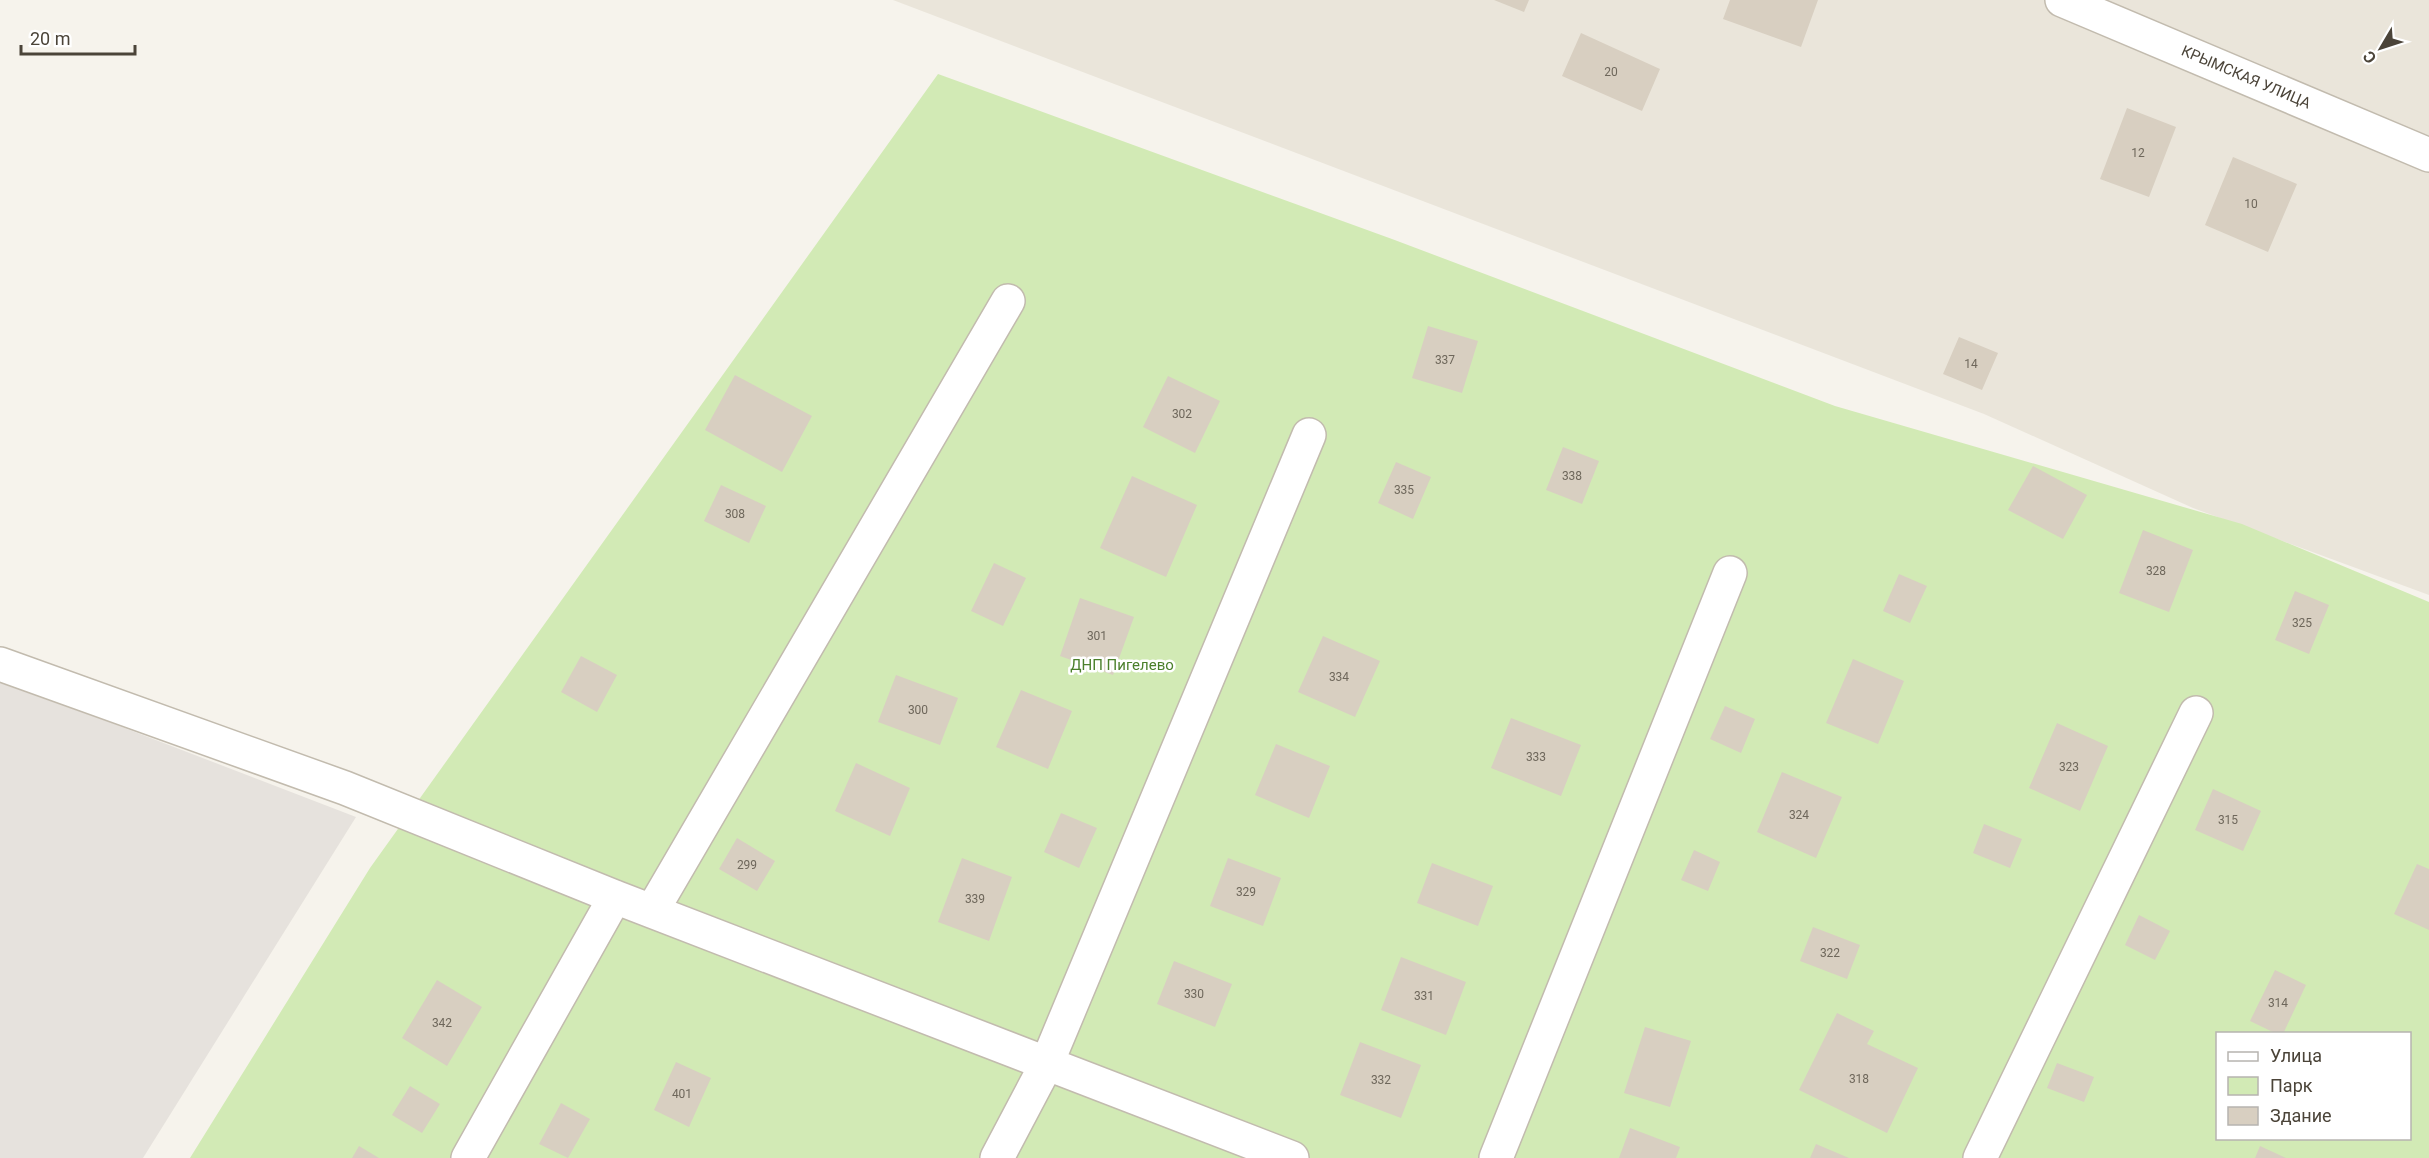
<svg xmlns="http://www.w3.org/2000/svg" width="2429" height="1158" viewBox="0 0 2429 1158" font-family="Roboto,sans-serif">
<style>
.residential{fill:#eae5da}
.industrial{fill:#e6e2dd}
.green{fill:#d2eab5;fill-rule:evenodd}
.building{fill:#d8cfc1}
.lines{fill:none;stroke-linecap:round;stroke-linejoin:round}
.minor-casing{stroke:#c2bbae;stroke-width:36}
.minor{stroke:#fff;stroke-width:33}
.labels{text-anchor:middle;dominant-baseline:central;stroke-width:5;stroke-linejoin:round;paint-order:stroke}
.number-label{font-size:12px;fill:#6e675b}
.street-label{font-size:15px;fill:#4b4439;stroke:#fff}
.park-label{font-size:15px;fill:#4a7f2a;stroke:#fff}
</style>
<rect width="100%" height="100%" fill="#f6f3ec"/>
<path class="residential" d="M 893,0 L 2429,0 L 2429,595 L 2193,508 L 1984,414 Z"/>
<path class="industrial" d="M 0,683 L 109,722 L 356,817 L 143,1158 L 0,1158 Z"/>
<path class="green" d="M 938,74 L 1392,239 L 1835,406 L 2242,524 L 2429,602 L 2429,1158 L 190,1158 L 370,868 ZM 2218,1034 L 2410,1034 L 2410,1138 L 2218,1138 Z"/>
<path class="building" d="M 1494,0 L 1529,0 L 1524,12 Z
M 1730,0 L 1818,0 L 1801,47 L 1723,19 Z
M 1581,33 L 1660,69 L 1642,111 L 1562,76 Z
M 2127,108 L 2176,127 L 2149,197 L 2100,179 Z
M 2233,157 L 2297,184 L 2268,252 L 2205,225 Z
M 1428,326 L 1478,341 L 1462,393 L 1412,378 Z
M 1959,337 L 1998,353 L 1982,390 L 1943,374 Z
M 735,375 L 812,416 L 782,472 L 705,430 Z
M 1168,376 L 1220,401 L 1195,453 L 1143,427 Z
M 1563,447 L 1599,461 L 1582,504 L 1546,490 Z
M 1396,462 L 1431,477 L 1413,519 L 1378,503 Z
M 2033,466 L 2087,495 L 2063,539 L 2008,510 Z
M 1132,476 L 1197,505 L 1166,577 L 1100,548 Z
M 721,485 L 766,506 L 749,543 L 704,521 Z
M 2143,530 L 2193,550 L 2169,612 L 2119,593 Z
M 994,563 L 1026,578 L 1003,626 L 971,611 Z
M 1899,574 L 1927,586 L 1910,623 L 1883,611 Z
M 2295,591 L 2329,605 L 2309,654 L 2275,640 Z
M 1080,598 L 1134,617 L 1113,675 L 1060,656 Z
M 1323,636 L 1380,661 L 1355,717 L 1298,692 Z
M 581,656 L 617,675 L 597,712 L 561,692 Z
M 1853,659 L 1904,681 L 1878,744 L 1826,723 Z
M 896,675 L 958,698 L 940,745 L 878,722 Z
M 1021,690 L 1072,711 L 1048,769 L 996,747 Z
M 1725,706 L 1755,719 L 1741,753 L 1710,739 Z
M 1511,718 L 1581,745 L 1561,796 L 1491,768 Z
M 2057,723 L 2108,746 L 2080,811 L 2029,788 Z
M 1276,744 L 1330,766 L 1309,818 L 1255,795 Z
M 856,763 L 910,788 L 890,836 L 835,811 Z
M 1782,772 L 1842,797 L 1816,858 L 1757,832 Z
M 2213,789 L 2261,811 L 2243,851 L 2195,830 Z
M 1061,813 L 1097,828 L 1079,868 L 1044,852 Z
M 1984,824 L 2022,839 L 2010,868 L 1973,853 Z
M 737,838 L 775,861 L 757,891 L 719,869 Z
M 1694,850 L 1720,862 L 1708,891 L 1681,880 Z
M 962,858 L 1012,877 L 989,941 L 938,922 Z
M 1228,858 L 1281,878 L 1263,926 L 1210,906 Z
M 1432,863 L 1493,886 L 1478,926 L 1417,903 Z
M 2417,864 L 2429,869 L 2429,930 L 2394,914 Z
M 2139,915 L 2170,931 L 2155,960 L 2125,945 Z
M 1813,927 L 1860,945 L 1847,979 L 1800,961 Z
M 1401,957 L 1466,982 L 1446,1035 L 1381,1010 Z
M 1174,961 L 1232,984 L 1215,1027 L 1157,1004 Z
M 2275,970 L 2306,985 L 2283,1034 L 2277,1034 L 2250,1021 Z
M 437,980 L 482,1007 L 447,1066 L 402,1038 Z
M 1837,1013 L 1874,1031 L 1867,1044 L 1918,1068 L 1887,1133 L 1799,1090 Z
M 1645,1027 L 1691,1041 L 1670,1107 L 1624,1093 Z
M 1360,1042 L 1421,1065 L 1401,1118 L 1340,1095 Z
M 676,1062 L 711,1078 L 689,1127 L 654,1110 Z
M 2057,1063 L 2094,1077 L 2084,1102 L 2047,1088 Z
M 410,1086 L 440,1104 L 422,1133 L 392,1115 Z
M 561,1103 L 590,1119 L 568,1158 L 539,1144 Z
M 1630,1128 L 1680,1147 L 1676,1158 L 1619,1158 Z
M 1816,1144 L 1849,1158 L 1810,1158 Z
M 359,1146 L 379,1158 L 352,1158 Z
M 2260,1146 L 2286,1158 L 2255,1158 Z"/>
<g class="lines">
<defs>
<path id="minor" d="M 2062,0 L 2429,155
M 0,664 L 345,788 L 615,897 L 1292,1158
M 652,911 L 1008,301
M 468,1158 L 615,897
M 997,1158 L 1047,1063 L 1309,435
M 1496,1158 L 1730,573
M 1980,1158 L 2196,713"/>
</defs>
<use href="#minor" class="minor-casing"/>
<use href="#minor" class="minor"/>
</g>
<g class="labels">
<g class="number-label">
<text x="1611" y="72">20</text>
<text x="2138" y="153">12</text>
<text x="2251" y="204">10</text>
<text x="1445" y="360">337</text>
<text x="1971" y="364">14</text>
<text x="1182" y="414">302</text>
<text x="1572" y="476">338</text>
<text x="1404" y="490">335</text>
<text x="735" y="514">308</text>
<text x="2156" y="571">328</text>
<text x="2302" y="623">325</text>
<text x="1097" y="636">301</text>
<text x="1339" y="677">334</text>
<text x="918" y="710">300</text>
<text x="1536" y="757">333</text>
<text x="2069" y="767">323</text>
<text x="1799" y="815">324</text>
<text x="2228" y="820">315</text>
<text x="747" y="865">299</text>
<text x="1246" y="892">329</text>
<text x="975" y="899">339</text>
<text x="1830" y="953">322</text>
<text x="1194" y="994">330</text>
<text x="1424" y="996">331</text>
<text x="2278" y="1003">314</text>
<text x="442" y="1023">342</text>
<text x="1859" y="1079">318</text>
<text x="1381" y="1080">332</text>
<text x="682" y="1094">401</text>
</g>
<g class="street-label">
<text transform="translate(2246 77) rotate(23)">КРЫМСКАЯ УЛИЦА</text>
</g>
<g class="park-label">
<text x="1122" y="665">ДНП Пигелево</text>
</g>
</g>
<rect x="2216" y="1032" width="195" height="108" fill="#ffffff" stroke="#b7b4b0" stroke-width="1.5"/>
<rect x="2228" y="1052" width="30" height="9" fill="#ffffff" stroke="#b7b4b0" stroke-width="1.5"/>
<text x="2270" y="1062" font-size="18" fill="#4b4439">Улица</text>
<rect x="2228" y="1077" width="30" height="18" fill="#d2eab5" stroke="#b7b4b0" stroke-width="1.5"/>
<text x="2270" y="1092" font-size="18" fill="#4b4439">Парк</text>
<rect x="2228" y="1107" width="30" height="18" fill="#d8cfc1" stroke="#b7b4b0" stroke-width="1.5"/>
<text x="2270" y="1122" font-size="18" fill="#4b4439">Здание</text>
<g transform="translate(2381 48) rotate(231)" stroke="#ffffff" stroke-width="4.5" paint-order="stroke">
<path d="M0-4.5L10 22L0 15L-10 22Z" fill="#4b4439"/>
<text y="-9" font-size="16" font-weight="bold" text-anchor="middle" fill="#4b4439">С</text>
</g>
<path d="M21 45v9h114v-9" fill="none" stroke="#4b4439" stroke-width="3"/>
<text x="30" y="45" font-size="18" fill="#4b4439" stroke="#ffffff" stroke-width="4.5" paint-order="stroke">20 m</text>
</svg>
